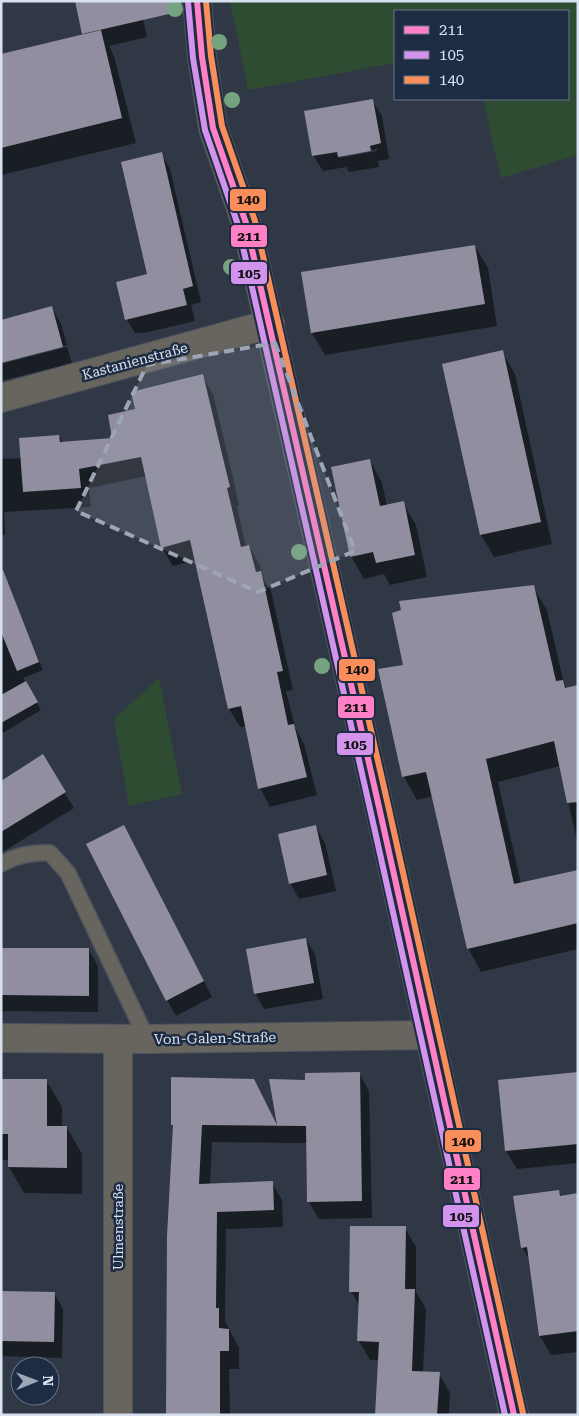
<svg xmlns="http://www.w3.org/2000/svg" width="579" height="1416" viewBox="0 0 579 1416" font-family="'Roboto Serif',serif">
<style>
.green{fill:#2e4c31}
.shadow{fill:#0007;fill-rule:evenodd}
.building{fill:#918f9f}
.lines{fill:none;stroke-linecap:round;stroke-linejoin:round}
.service-casing{stroke:#4d545f;stroke-width:18}
.minor-casing{stroke:#4d545f;stroke-width:30}
.tertiary-casing{stroke:#4d545f;stroke-width:30}
.service{stroke:#68645e;stroke-width:15}
.minor{stroke:#68645e;stroke-width:28}
.tertiary{stroke:#68645e;stroke-width:28}
.bus-1-casing{stroke:#1e2c43;stroke-width:10}
.bus-2-casing{stroke:#1e2c43;stroke-width:10}
.bus-3-casing{stroke:#1e2c43;stroke-width:10}
.bus-1{stroke:#ff80c5;stroke-width:6}
.bus-2{stroke:#d193ec;stroke-width:6}
.bus-3{stroke:#fa8e5a;stroke-width:6}
.tree{fill:#76a37f}
.marked{fill:#9da6b4;fill-opacity:0.2;stroke:#9da6b4;stroke-width:4;stroke-dasharray:10 6;stroke-linejoin:round}
.labels{text-anchor:middle;dominant-baseline:central;stroke-width:5;stroke-linejoin:round;paint-order:stroke}
.street-label{font-size:14px;fill:#d8e1f0;stroke:#1e2c43}
.line-badge{stroke:#1e2c43;stroke-width:2}
.pale-badge-label{font-size:14px;text-anchor:middle;font-weight:bold;fill:#111}
</style>
<rect width="100%" height="100%" fill="#303845"/>
<path class="green" d="M 230,1 L 578,1 L 578,155 L 501,178 L 483,99 L 568,99 L 568,11 L 395,11 L 395,63 L 248,90 Z
M 159,678 L 182,794 L 129,806 L 114,719 Z"/>
<path class="shadow" d="M 76,1 L 139,1 L 147,37 L 109,46 L 114,56 L 136,143 L 1,175 L 1,55 L 85,35 Z
M 372,100 L 382,116 L 389,159 L 378,161 L 379,167 L 349,172 L 346,167 L 323,171 L 313,155 ZM 377,149 L 377,151 L 339,158 L 339,156 Z
M 161,153 L 170,169 L 201,302 L 191,305 L 195,321 L 144,333 L 135,333 L 125,317 L 148,275 Z
M 475,246 L 488,268 L 497,326 L 325,355 L 312,333 Z
M 52,308 L 61,324 L 67,345 L 1,361 Z
M 67,347 L 72,363 L 1,381 L 1,364 Z
M 502,352 L 515,374 L 552,544 L 494,557 L 481,535 L 444,365 Z
M 202,376 L 213,394 L 232,473 L 239,506 L 237,506 L 246,547 L 249,546 L 260,565 L 262,576 L 271,591 L 293,690 L 286,691 L 295,727 L 304,744 L 317,795 L 270,807 L 260,788 L 246,726 L 240,727 L 229,709 L 196,560 L 173,566 L 162,548 L 147,476 L 89,488 L 91,507 L 4,512 L 5,535 L 1,535 L 1,459 L 22,458 L 59,436 L 63,443 L 114,440 L 137,410 Z
M 370,461 L 382,483 L 387,506 L 403,503 L 416,525 L 427,577 L 390,585 L 384,574 L 364,579 L 351,556 Z
M 533,587 L 547,610 L 564,684 L 567,689 L 578,692 L 578,845 L 560,766 L 498,782 L 521,884 L 578,874 L 578,949 L 481,972 L 468,948 L 433,796 L 417,800 L 404,777 L 379,670 L 404,666 Z
M 15,603 L 43,670 L 23,678 L 41,710 L 1,734 L 1,609 Z
M 1,782 L 64,792 L 74,808 L 1,853 Z
M 124,826 L 212,997 L 176,1016 L 167,1000 Z
M 316,827 L 325,843 L 336,891 L 299,899 L 290,883 Z
M 306,939 L 315,955 L 323,999 L 264,1009 L 255,993 Z
M 1,949 L 89,950 L 98,966 L 98,1012 L 1,1011 Z
M 359,1073 L 369,1091 L 372,1218 L 319,1219 L 309,1202 L 308,1143 L 212,1142 L 210,1185 L 272,1183 L 282,1200 L 283,1227 L 226,1229 L 225,1321 L 239,1348 L 239,1369 L 229,1369 L 230,1415 L 168,1415 L 174,1128 L 172,1124 L 263,1098 L 278,1127 L 270,1081 L 307,1081 Z
M 578,1073 L 578,1163 L 517,1169 L 506,1151 Z
M 1,1080 L 46,1080 L 62,1107 L 62,1128 L 67,1128 L 82,1154 L 82,1194 L 24,1193 L 9,1167 L 9,1160 L 1,1160 Z
M 558,1191 L 562,1197 L 578,1195 L 578,1352 L 551,1355 L 540,1336 L 530,1261 L 522,1247 Z
M 405,1228 L 416,1247 L 416,1292 L 426,1309 L 423,1373 L 439,1374 L 450,1393 L 449,1415 L 376,1415 L 380,1360 L 370,1360 L 359,1341 L 360,1307 L 351,1291 Z
M 1,1292 L 54,1293 L 63,1309 L 62,1358 L 1,1356 Z"/>
<path class="building" d="M 75,1 L 181,1 L 182,11 L 82,34 Z
M 101,30 L 122,118 L 1,148 L 1,54 Z
M 373,99 L 381,143 L 370,146 L 371,151 L 338,157 L 337,152 L 312,156 L 304,111 Z
M 162,152 L 193,286 L 183,289 L 187,305 L 125,320 L 116,282 L 147,274 L 121,162 Z
M 475,245 L 485,304 L 311,333 L 301,272 Z
M 52,306 L 63,347 L 1,363 L 1,320 Z
M 503,350 L 541,522 L 480,535 L 442,364 Z
M 203,374 L 222,454 L 230,487 L 227,488 L 241,547 L 249,545 L 256,572 L 261,571 L 283,671 L 277,672 L 288,725 L 294,724 L 307,777 L 258,789 L 241,706 L 228,709 L 190,540 L 161,548 L 141,457 L 79,469 L 81,488 L 23,492 L 19,438 L 59,435 L 60,442 L 112,438 L 108,415 L 135,409 L 131,392 Z
M 370,459 L 380,506 L 404,501 L 415,555 L 376,563 L 373,552 L 350,557 L 331,467 Z
M 1,570 L 3,570 L 39,662 L 17,671 L 1,632 Z
M 534,585 L 556,681 L 563,680 L 565,688 L 578,685 L 578,802 L 567,803 L 554,741 L 486,759 L 514,884 L 578,870 L 578,923 L 467,949 L 426,772 L 402,777 L 378,669 L 403,665 L 392,613 L 401,610 L 399,601 Z
M 26,681 L 38,702 L 1,723 L 1,695 Z
M 43,754 L 66,792 L 1,832 L 1,781 Z
M 124,825 L 204,981 L 166,1001 L 86,844 Z
M 316,825 L 327,875 L 289,884 L 278,834 Z
M 306,938 L 314,983 L 254,994 L 246,949 Z
M 1,948 L 89,948 L 89,996 L 1,995 Z
M 360,1072 L 362,1201 L 307,1202 L 306,1126 L 202,1125 L 199,1184 L 273,1181 L 274,1210 L 217,1212 L 216,1308 L 219,1308 L 219,1328 L 229,1329 L 229,1351 L 220,1351 L 220,1415 L 166,1415 L 167,1236 L 173,1125 L 171,1125 L 171,1077 L 254,1079 L 277,1125 L 269,1079 L 305,1080 L 305,1073 Z
M 578,1072 L 578,1144 L 505,1151 L 498,1080 Z
M 1,1079 L 47,1079 L 47,1126 L 67,1126 L 67,1168 L 8,1167 L 8,1134 L 1,1134 Z
M 559,1190 L 560,1196 L 578,1193 L 578,1331 L 539,1336 L 527,1247 L 521,1248 L 513,1196 Z
M 350,1226 L 406,1226 L 405,1289 L 415,1289 L 412,1371 L 440,1372 L 437,1415 L 375,1415 L 379,1342 L 357,1341 L 359,1292 L 349,1292 Z
M 1,1291 L 55,1292 L 54,1342 L 1,1341 Z"/>
<g class="lines">
<defs>
<path id="service" d="M 1,864 C 17,855 32,852 50,853 L 68,873 L 147,1039"/>
<path id="minor" d="M 1,398 L 270,324
M 1,1038 L 147,1039 L 429,1035
M 118,1415 L 118,1039"/>
<path id="tertiary" d="M 197,1 L 202,57 L 213,128 L 246,223 L 379,807 L 514,1415"/>
</defs>
<use href="#service" class="service-casing"/>
<use href="#minor" class="minor-casing"/>
<use href="#tertiary" class="tertiary-casing"/>
<use href="#service" class="service"/>
<use href="#minor" class="minor"/>
<use href="#tertiary" class="tertiary"/>
<defs>
<path id="bus-1" d="M 197,1 L 202,57 L 213,128 L 246,223 L 379,807 L 514,1415"/>
<path id="bus-2" d="M 188,2 L 193,58 L 205,130 L 238,225 L 370,809 L 505,1415"/>
<path id="bus-3" d="M 206,1 L 211,56 L 222,126 L 255,221 L 388,805 L 523,1413"/>
</defs>
<use href="#bus-1" class="bus-1-casing"/>
<use href="#bus-2" class="bus-2-casing"/>
<use href="#bus-3" class="bus-3-casing"/>
<use href="#bus-1" class="bus-1"/>
<use href="#bus-2" class="bus-2"/>
<use href="#bus-3" class="bus-3"/>
</g>
<g class="tree">
<circle cx="175" cy="9" r="8"/>
<circle cx="219" cy="42" r="8"/>
<circle cx="232" cy="100" r="8"/>
<circle cx="231" cy="267" r="8"/>
<circle cx="299" cy="552" r="8"/>
<circle cx="322" cy="666" r="8"/>
</g>
<path class="marked" d="M 275,343 L 355,551 L 258,592 L 76,511 L 147,365 Z"/>
<g class="labels">
<g class="street-label">
<text transform="translate(135 361) rotate(-15)">Kastanienstraße</text>
<text transform="translate(215 1038) rotate(-1)">Von-Galen-Straße</text>
<text transform="translate(118 1227) rotate(-90)">Ulmenstraße</text>
</g>
</g>
<g class="line-badge">
<rect x="229" y="188" width="38" height="24" rx="5" fill="#fa8e5a"/>
<rect x="230" y="224" width="38" height="24" rx="5" fill="#ff80c5"/>
<rect x="230" y="261" width="38" height="24" rx="5" fill="#d193ec"/>
<rect x="338" y="658" width="38" height="24" rx="5" fill="#fa8e5a"/>
<rect x="337" y="695" width="38" height="24" rx="5" fill="#ff80c5"/>
<rect x="336" y="732" width="38" height="24" rx="5" fill="#d193ec"/>
<rect x="444" y="1129" width="38" height="24" rx="5" fill="#fa8e5a"/>
<rect x="443" y="1167" width="38" height="24" rx="5" fill="#ff80c5"/>
<rect x="442" y="1204" width="38" height="24" rx="5" fill="#d193ec"/>
</g>
<g class="pale-badge-label">
<text x="248" y="204">140</text>
<text x="249" y="241">211</text>
<text x="249" y="278">105</text>
<text x="357" y="674">140</text>
<text x="356" y="712">211</text>
<text x="355" y="749">105</text>
<text x="463" y="1146">140</text>
<text x="462" y="1184">211</text>
<text x="461" y="1221">105</text>
</g>
<rect width="579" height="1416" fill="none" stroke="#d8e1f0" stroke-width="5"/>
<rect x="394" y="10" width="175" height="90" fill="#1e2c43" stroke="#687488"/>
<rect x="404" y="26" width="25" height="8" fill="#ff80c5" stroke="#687488"/>
<text x="439" y="35" font-size="15" fill="#d8e1f0">211</text>
<rect x="404" y="51" width="25" height="8" fill="#d193ec" stroke="#687488"/>
<text x="439" y="60" font-size="15" fill="#d8e1f0">105</text>
<rect x="404" y="76" width="25" height="8" fill="#fa8e5a" stroke="#687488"/>
<text x="439" y="85" font-size="15" fill="#d8e1f0">140</text>
<g transform="translate(35 1381) rotate(89)"><circle r="24" fill="#1e2c43" stroke="#687488"/>
<path d="M0-4L9 19L0 12L-9 19Z" fill="#9da6b4"/>
<text y="-8" font-size="14" font-weight="bold" text-anchor="middle" fill="#d8e1f0">N</text>
</g>
</svg>
